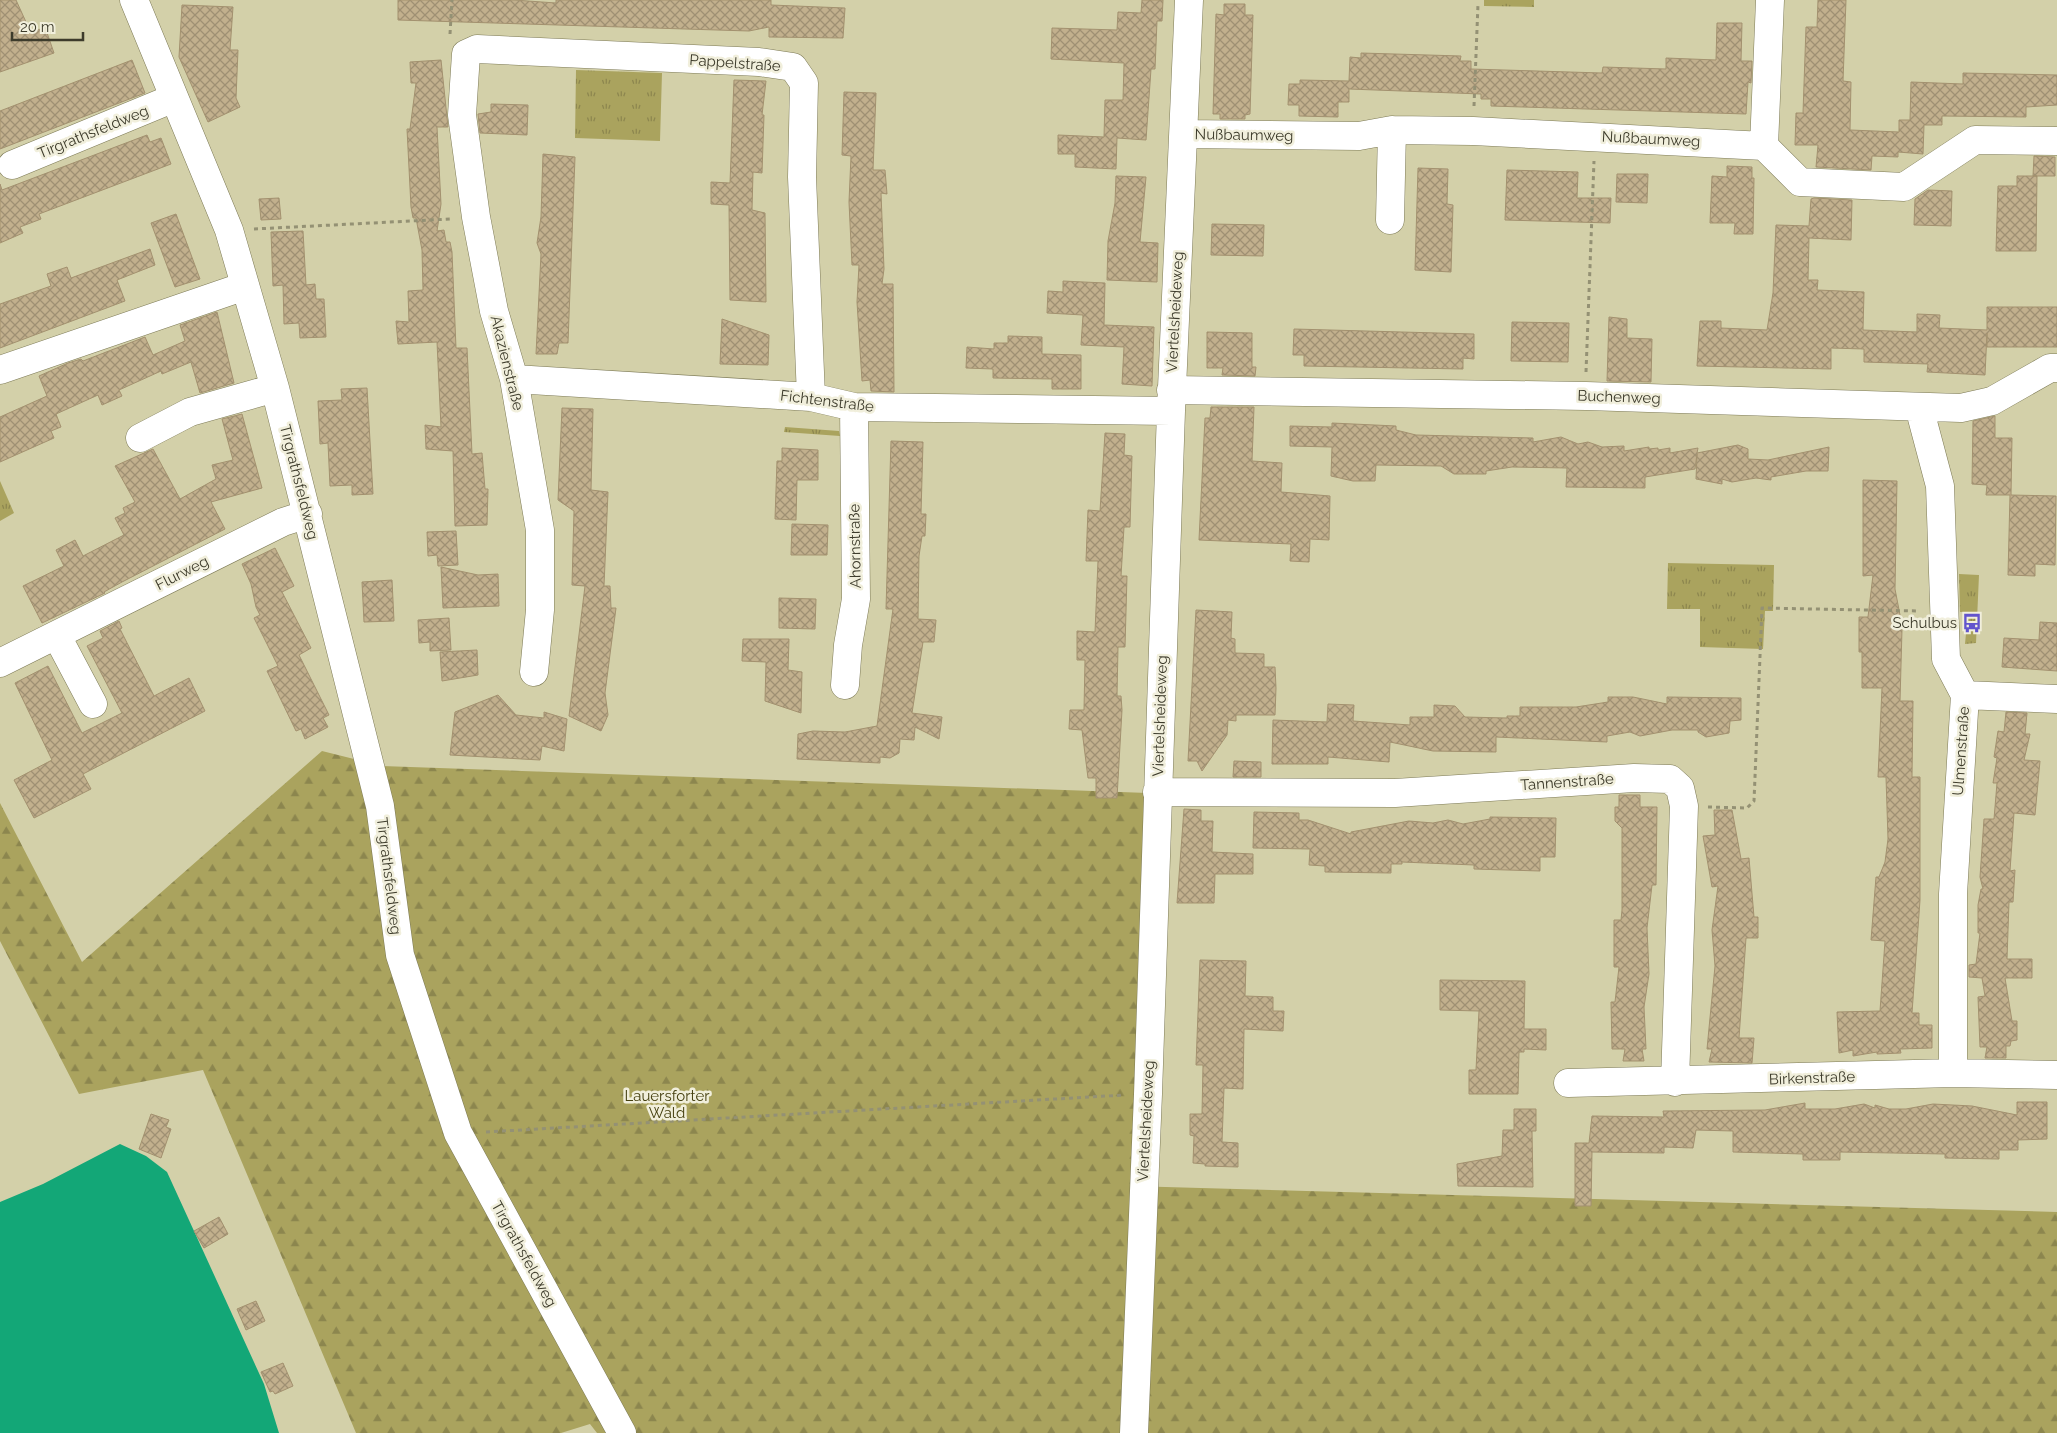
<svg xmlns="http://www.w3.org/2000/svg" width="2057" height="1433" viewBox="0 0 2057 1433" font-family="Raleway,sans-serif">
<style>
.grass{fill:url(#grass-tufts)}
.forest{fill:url(#forest-firs)}
.water{fill:#13a777}
.building{fill:url(#building-cross-hatch);stroke:#a3916f}
.lines{fill:none;stroke-linecap:round;stroke-linejoin:round}
.minor-casing{stroke:#7d7a56;stroke-width:29}
.path{stroke:#949174;stroke-width:3;stroke-dasharray:4 4;stroke-linecap:butt}
.minor{stroke:#fff;stroke-width:28}
.labels{text-anchor:middle;dominant-baseline:central;stroke-width:5;stroke-linejoin:round;paint-order:stroke}
.street-label{font-size:15px;fill:#3d3b2b;stroke:#f1efdc}
.poi-label{font-size:15px;fill:#3d3b2b;stroke:#f1efdc;text-anchor:end}
.park-label{font-size:15px;fill:#443f0f;stroke:#f1efdc}
</style>
<defs>
<pattern id="grass-tufts" width="24" height="20" patternUnits="userSpaceOnUse" patternTransform="scale(1.25)"><rect width="24" height="20" fill="#aaa35e"/><path d="M3 7l-1-3M5 7V3M7 7l1-3M15 17l-1-3M17 17v-4M19 17l1-3" fill="none" stroke="#8c864e"/></pattern>
<pattern id="forest-firs" width="22" height="20" patternUnits="userSpaceOnUse" patternTransform="scale(1.25)"><rect width="22" height="20" fill="#aaa35e"/><path d="M5 1l3.5 6h-7zM16 11l3.5 6h-7z" fill="#8c864e"/></pattern>
<pattern id="building-cross-hatch" width="8" height="8" patternUnits="userSpaceOnUse" patternTransform="scale(1.25)"><rect width="8" height="8" fill="#c2b08d"/><path d="M0 0l8 8M0 8l8-8" fill="none" stroke="#9f9073"/></pattern>
</defs>
<rect width="100%" height="100%" fill="#d3d0a9"/>
<path class="grass" d="M 1484,0 L 1534,0 L 1534,7 L 1484,6 Z
M 576,70 L 662,73 L 660,141 L 575,138 Z
M 785,427 L 839,431 L 840,436 L 784,432 Z
M 0,481 L 14,513 L 0,521 Z
M 1668,563 L 1774,565 L 1773,611 L 1765,611 L 1763,649 L 1700,647 L 1700,609 L 1667,609 Z
M 1959,574 L 1979,575 L 1976,643 L 1965,644 L 1968,612 L 1960,612 Z"/>
<path class="forest" d="M 322,751 L 382,766 L 1148,793 L 1130,1186 L 2057,1212 L 2057,1433 L 597,1433 L 590,1424 L 561,1433 L 356,1433 L 203,1070 L 79,1094 L 0,941 L 0,803 L 82,962 Z"/>
<path class="water" d="M 120,1144 L 146,1156 L 167,1172 L 264,1384 L 279,1433 L 0,1433 L 0,1202 L 43,1184 Z"/>
<path class="building" d="M 0,0 L 16,0 L 31,33 L 45,27 L 54,53 L 0,72 Z
M 398,0 L 514,0 L 556,3 L 556,0 L 771,0 L 771,5 L 845,8 L 843,38 L 769,37 L 769,27 L 749,31 L 398,20 Z
M 1142,0 L 1163,0 L 1162,21 L 1157,21 L 1155,69 L 1151,69 L 1146,140 L 1117,138 L 1116,169 L 1075,167 L 1075,154 L 1058,154 L 1058,135 L 1104,137 L 1105,100 L 1123,100 L 1124,63 L 1051,59 L 1052,28 L 1117,30 L 1118,12 L 1141,13 Z
M 1818,0 L 1846,0 L 1843,81 L 1851,82 L 1850,130 L 1899,132 L 1899,120 L 1910,120 L 1911,82 L 1963,84 L 1963,73 L 2057,75 L 2057,105 L 2026,107 L 2026,117 L 1942,116 L 1942,125 L 1924,125 L 1923,154 L 1898,152 L 1898,157 L 1872,156 L 1871,170 L 1816,167 L 1818,145 L 1795,145 L 1796,113 L 1803,113 L 1806,27 L 1817,27 Z
M 1224,4 L 1245,4 L 1245,15 L 1253,15 L 1250,114 L 1245,115 L 1245,119 L 1220,119 L 1220,114 L 1213,114 L 1216,14 L 1224,15 Z
M 182,5 L 233,7 L 230,50 L 238,50 L 236,98 L 240,107 L 208,122 L 179,57 Z
M 1717,23 L 1742,23 L 1741,61 L 1752,61 L 1751,83 L 1748,82 L 1746,114 L 1491,106 L 1491,99 L 1481,99 L 1481,94 L 1349,89 L 1349,102 L 1338,102 L 1338,117 L 1299,116 L 1299,105 L 1288,105 L 1289,84 L 1300,84 L 1300,80 L 1349,81 L 1350,57 L 1361,58 L 1361,53 L 1461,56 L 1460,61 L 1471,61 L 1471,69 L 1602,73 L 1603,67 L 1666,69 L 1666,58 L 1716,60 Z
M 132,60 L 145,93 L 0,149 L 0,111 Z
M 441,60 L 448,127 L 437,127 L 441,204 L 437,231 L 444,230 L 446,242 L 450,242 L 452,252 L 456,348 L 467,348 L 472,454 L 482,453 L 485,489 L 488,489 L 487,525 L 455,526 L 453,451 L 426,449 L 425,425 L 441,427 L 437,342 L 398,344 L 396,321 L 409,322 L 408,291 L 423,290 L 422,250 L 416,218 L 413,218 L 411,207 L 407,129 L 410,129 L 416,83 L 411,83 L 410,62 Z
M 734,80 L 766,81 L 762,115 L 764,115 L 762,173 L 753,172 L 752,210 L 765,213 L 766,302 L 730,300 L 729,205 L 711,204 L 711,182 L 730,183 Z
M 844,92 L 876,93 L 873,170 L 885,170 L 887,194 L 881,193 L 884,269 L 882,284 L 893,284 L 894,392 L 871,391 L 870,380 L 862,381 L 857,302 L 859,265 L 852,265 L 849,202 L 851,156 L 842,155 Z
M 491,104 L 528,105 L 527,135 L 480,133 L 478,114 L 491,112 Z
M 147,135 L 150,142 L 161,138 L 171,164 L 39,214 L 41,219 L 20,227 L 23,233 L 0,243 L 0,184 L 2,190 Z
M 543,154 L 575,157 L 568,343 L 559,343 L 557,354 L 536,354 L 541,254 L 537,243 L 541,217 Z
M 2034,156 L 2055,157 L 2055,176 L 2033,176 Z
M 1727,166 L 1752,167 L 1752,178 L 1754,178 L 1753,234 L 1734,234 L 1735,223 L 1710,223 L 1712,176 L 1727,177 Z
M 1418,168 L 1448,169 L 1447,204 L 1453,205 L 1451,272 L 1415,270 Z
M 1507,170 L 1578,172 L 1577,198 L 1611,198 L 1610,223 L 1505,220 Z
M 1617,174 L 1648,174 L 1647,203 L 1616,202 Z
M 1116,176 L 1146,177 L 1140,242 L 1158,243 L 1157,282 L 1107,280 L 1108,241 L 1115,203 Z
M 2017,176 L 2037,176 L 2036,251 L 1996,251 L 1998,186 L 2017,186 Z
M 1928,190 L 1952,191 L 1951,226 L 1914,225 L 1915,199 Z
M 279,198 L 281,219 L 261,220 L 259,199 Z
M 1814,198 L 1852,200 L 1851,240 L 1809,238 L 1808,280 L 1818,280 L 1817,290 L 1864,292 L 1863,330 L 1917,332 L 1917,314 L 1940,315 L 1939,328 L 1987,330 L 1987,307 L 2057,307 L 2057,347 L 1987,347 L 1987,333 L 1985,375 L 1927,372 L 1928,364 L 1864,362 L 1864,349 L 1831,348 L 1831,369 L 1697,366 L 1700,321 L 1721,321 L 1721,328 L 1767,330 L 1773,293 L 1776,225 L 1809,226 L 1811,199 Z
M 176,214 L 200,279 L 175,287 L 151,223 Z
M 1212,224 L 1264,225 L 1263,256 L 1211,255 Z
M 303,231 L 306,285 L 315,284 L 316,299 L 324,299 L 326,337 L 300,338 L 299,323 L 284,324 L 283,285 L 273,286 L 271,232 Z
M 150,249 L 155,265 L 117,280 L 125,301 L 0,348 L 0,304 L 51,286 L 47,274 L 67,267 L 71,278 Z
M 1063,281 L 1105,283 L 1104,325 L 1154,327 L 1152,386 L 1122,384 L 1124,347 L 1081,345 L 1083,315 L 1047,313 L 1048,291 L 1063,292 Z
M 217,312 L 234,383 L 200,393 L 191,362 L 162,374 L 161,371 L 119,390 L 122,396 L 102,405 L 98,395 L 56,414 L 61,427 L 51,431 L 54,438 L 0,462 L 0,417 L 47,396 L 39,376 L 68,363 L 81,359 L 83,361 L 145,337 L 153,355 L 185,341 L 180,325 Z
M 1609,317 L 1627,319 L 1627,338 L 1652,339 L 1651,382 L 1607,381 Z
M 722,319 L 769,335 L 768,365 L 720,364 Z
M 1512,322 L 1569,323 L 1568,362 L 1511,361 Z
M 1294,329 L 1474,334 L 1474,359 L 1463,358 L 1463,369 L 1304,366 L 1304,355 L 1293,355 Z
M 1207,332 L 1252,333 L 1252,367 L 1256,367 L 1255,376 L 1222,375 L 1223,368 L 1207,368 Z
M 1008,336 L 1042,337 L 1042,354 L 1081,355 L 1081,389 L 1052,389 L 1052,379 L 993,378 L 993,369 L 966,368 L 967,347 L 994,349 L 994,343 L 1008,343 Z
M 367,388 L 373,494 L 352,495 L 352,485 L 330,486 L 328,443 L 320,444 L 318,401 L 342,400 L 341,389 Z
M 1211,407 L 1254,407 L 1252,461 L 1282,463 L 1281,492 L 1330,496 L 1329,540 L 1310,539 L 1309,562 L 1290,561 L 1291,544 L 1199,540 L 1205,418 L 1210,418 Z
M 562,408 L 593,409 L 591,490 L 608,492 L 604,586 L 610,586 L 611,608 L 616,608 L 605,693 L 608,715 L 601,731 L 569,716 L 585,586 L 572,585 L 574,511 L 558,500 Z
M 242,414 L 262,488 L 211,502 L 225,529 L 122,582 L 104,592 L 105,593 L 42,623 L 23,586 L 64,566 L 56,550 L 75,540 L 83,556 L 124,535 L 115,518 L 125,513 L 123,508 L 135,502 L 115,466 L 153,449 L 180,499 L 216,479 L 212,465 L 233,460 L 222,419 Z
M 1995,416 L 1995,438 L 2012,438 L 2011,495 L 2056,496 L 2055,565 L 2035,564 L 2035,576 L 2008,575 L 2010,495 L 1986,495 L 1987,485 L 1972,484 L 1973,421 Z
M 1332,423 L 1396,426 L 1396,430 L 1416,435 L 1533,438 L 1533,442 L 1561,437 L 1578,444 L 1588,442 L 1602,447 L 1624,446 L 1624,451 L 1649,447 L 1649,449 L 1658,448 L 1658,450 L 1670,448 L 1670,453 L 1698,448 L 1697,453 L 1738,445 L 1748,449 L 1748,459 L 1768,460 L 1829,447 L 1828,471 L 1806,471 L 1771,477 L 1771,480 L 1756,478 L 1732,482 L 1722,479 L 1722,484 L 1696,479 L 1697,454 L 1695,469 L 1645,477 L 1645,488 L 1566,487 L 1567,468 L 1512,467 L 1486,471 L 1486,474 L 1454,474 L 1441,466 L 1376,465 L 1375,481 L 1353,481 L 1331,476 L 1332,447 L 1290,446 L 1290,426 L 1332,427 Z
M 1105,433 L 1125,434 L 1124,455 L 1132,456 L 1130,527 L 1124,527 L 1121,576 L 1127,576 L 1125,647 L 1118,647 L 1117,696 L 1121,696 L 1122,710 L 1117,798 L 1096,798 L 1096,778 L 1088,778 L 1082,730 L 1069,729 L 1070,710 L 1084,710 L 1085,660 L 1077,660 L 1077,631 L 1095,632 L 1098,561 L 1086,561 L 1088,510 L 1100,511 Z
M 891,441 L 923,442 L 921,514 L 926,514 L 925,536 L 922,536 L 919,556 L 918,619 L 936,620 L 934,642 L 923,642 L 912,713 L 942,717 L 939,739 L 915,727 L 914,740 L 900,739 L 899,753 L 890,758 L 880,757 L 880,763 L 797,759 L 798,734 L 813,731 L 845,732 L 877,726 L 893,609 L 886,609 Z
M 782,448 L 818,450 L 818,480 L 797,480 L 796,520 L 775,519 L 777,461 L 782,461 Z
M 1863,480 L 1897,481 L 1895,589 L 1900,615 L 1899,629 L 1902,629 L 1900,701 L 1913,701 L 1912,777 L 1920,777 L 1920,900 L 1912,1013 L 1919,1013 L 1919,1025 L 1932,1025 L 1932,1048 L 1900,1049 L 1901,1053 L 1877,1054 L 1877,1052 L 1853,1056 L 1853,1050 L 1839,1053 L 1837,1012 L 1880,1011 L 1885,941 L 1871,940 L 1876,877 L 1879,877 L 1885,862 L 1888,839 L 1886,777 L 1878,777 L 1882,688 L 1862,688 L 1862,652 L 1859,652 L 1859,617 L 1868,617 L 1873,575 L 1863,576 Z
M 792,524 L 828,525 L 827,555 L 791,555 Z
M 456,531 L 458,565 L 438,566 L 437,555 L 428,556 L 427,532 Z
M 275,548 L 294,586 L 282,592 L 311,648 L 299,655 L 329,715 L 323,718 L 328,727 L 305,739 L 301,729 L 296,731 L 267,671 L 278,666 L 254,618 L 260,615 L 256,607 L 251,584 L 242,564 Z
M 441,567 L 478,575 L 498,574 L 499,606 L 443,608 Z
M 392,580 L 394,621 L 364,622 L 362,582 Z
M 779,598 L 816,599 L 815,629 L 779,628 Z
M 1196,610 L 1232,612 L 1231,638 L 1235,639 L 1235,653 L 1264,654 L 1264,667 L 1275,667 L 1276,688 L 1275,715 L 1236,715 L 1236,721 L 1228,720 L 1227,735 L 1202,771 L 1197,761 L 1188,761 Z
M 449,618 L 451,650 L 430,651 L 430,642 L 419,643 L 418,620 Z
M 119,621 L 122,628 L 120,629 L 154,696 L 189,678 L 205,711 L 83,774 L 91,789 L 34,818 L 14,780 L 52,760 L 15,683 L 48,666 L 82,733 L 122,713 L 87,646 L 103,638 L 100,631 Z
M 2040,622 L 2057,623 L 2057,671 L 2002,667 L 2004,638 L 2039,640 Z
M 743,639 L 789,639 L 788,670 L 802,672 L 801,713 L 765,701 L 766,662 L 742,661 Z
M 477,650 L 478,675 L 442,681 L 440,652 Z
M 498,695 L 516,715 L 544,718 L 544,712 L 567,719 L 564,751 L 542,746 L 540,760 L 450,755 L 455,712 Z
M 1608,697 L 1633,697 L 1667,704 L 1667,697 L 1741,698 L 1741,720 L 1730,721 L 1729,733 L 1706,737 L 1698,732 L 1698,730 L 1672,730 L 1640,736 L 1630,732 L 1607,736 L 1607,742 L 1496,737 L 1496,752 L 1433,751 L 1390,742 L 1389,762 L 1328,757 L 1328,764 L 1272,764 L 1273,720 L 1327,722 L 1328,704 L 1354,705 L 1353,721 L 1410,725 L 1410,717 L 1434,717 L 1434,705 L 1455,706 L 1465,717 L 1507,718 L 1507,716 L 1520,716 L 1520,707 L 1576,707 L 1608,702 Z
M 2006,712 L 2027,713 L 2025,734 L 2030,734 L 2024,760 L 2040,761 L 2035,815 L 2014,813 L 2010,871 L 2015,870 L 2013,902 L 2009,902 L 2007,959 L 2032,959 L 2032,978 L 2005,978 L 2012,1021 L 2017,1021 L 2017,1040 L 2011,1041 L 2010,1046 L 2006,1046 L 2006,1058 L 1985,1058 L 1987,1047 L 1980,1047 L 1978,997 L 1985,996 L 1982,978 L 1969,977 L 1969,965 L 1976,964 L 1980,933 L 1978,933 L 1978,905 L 1981,889 L 1983,889 L 1980,877 L 1984,819 L 1994,819 L 1997,783 L 1993,783 L 1997,758 L 1994,757 L 1998,731 L 2004,732 Z
M 1234,761 L 1261,762 L 1261,777 L 1233,777 Z
M 1619,795 L 1640,795 L 1640,807 L 1657,807 L 1656,885 L 1652,885 L 1647,928 L 1649,974 L 1644,1007 L 1646,1049 L 1642,1049 L 1644,1061 L 1623,1061 L 1625,1049 L 1612,1049 L 1611,1002 L 1615,1002 L 1619,967 L 1614,967 L 1614,920 L 1621,920 L 1622,910 L 1622,828 L 1615,821 L 1615,807 L 1619,807 Z
M 1184,809 L 1201,810 L 1201,821 L 1213,821 L 1212,852 L 1253,854 L 1253,874 L 1215,874 L 1214,903 L 1177,903 Z
M 1714,810 L 1732,810 L 1741,859 L 1749,858 L 1754,917 L 1758,917 L 1758,938 L 1746,938 L 1739,1038 L 1754,1038 L 1752,1063 L 1709,1062 L 1712,1049 L 1707,1049 L 1715,966 L 1712,930 L 1718,886 L 1712,887 L 1703,836 L 1715,835 Z
M 1254,812 L 1299,813 L 1299,820 L 1308,820 L 1351,834 L 1351,832 L 1409,821 L 1433,823 L 1448,820 L 1463,824 L 1490,819 L 1490,817 L 1556,818 L 1555,857 L 1540,857 L 1540,871 L 1474,869 L 1474,865 L 1402,862 L 1402,864 L 1391,864 L 1391,873 L 1325,872 L 1325,866 L 1309,865 L 1310,849 L 1253,848 Z
M 1200,960 L 1246,961 L 1245,996 L 1273,997 L 1273,1011 L 1284,1011 L 1283,1031 L 1244,1029 L 1243,1089 L 1224,1088 L 1222,1142 L 1238,1143 L 1238,1167 L 1205,1166 L 1205,1164 L 1193,1163 L 1194,1136 L 1190,1135 L 1190,1114 L 1202,1114 L 1203,1065 L 1196,1065 Z
M 1440,980 L 1525,981 L 1524,1029 L 1546,1029 L 1546,1050 L 1524,1049 L 1524,1052 L 1519,1052 L 1518,1094 L 1469,1094 L 1469,1070 L 1476,1070 L 1479,1011 L 1440,1010 Z
M 2017,1102 L 2047,1102 L 2047,1139 L 2018,1140 L 2018,1150 L 1999,1150 L 1999,1159 L 1945,1158 L 1945,1154 L 1840,1152 L 1840,1160 L 1803,1160 L 1803,1154 L 1733,1152 L 1733,1131 L 1696,1130 L 1693,1148 L 1664,1147 L 1664,1153 L 1592,1152 L 1591,1206 L 1575,1206 L 1575,1143 L 1589,1143 L 1592,1116 L 1664,1117 L 1663,1111 L 1765,1110 L 1805,1103 L 1805,1109 L 1835,1109 L 1864,1104 L 1875,1108 L 1875,1105 L 1889,1109 L 1906,1109 L 1933,1104 L 1972,1106 L 2017,1115 Z
M 1514,1109 L 1536,1109 L 1536,1131 L 1532,1131 L 1533,1187 L 1458,1186 L 1457,1164 L 1502,1156 L 1503,1130 L 1514,1130 Z
M 151,1114 L 169,1120 L 166,1127 L 171,1129 L 161,1158 L 139,1149 Z
M 219,1217 L 228,1234 L 204,1248 L 194,1231 Z
M 256,1301 L 265,1321 L 246,1330 L 237,1309 Z
M 283,1363 L 293,1386 L 275,1394 L 273,1391 L 270,1392 L 261,1372 Z"/>
<g class="lines">
<defs>
<path id="minor" d="M 134,0 L 229,230 L 275,388 L 380,806 L 400,955 L 458,1133 L 622,1433
M 1185,134 L 1359,136 L 1392,130 L 1473,131 L 1764,146 L 1770,0
M 1764,146 L 1800,182 L 1904,187 L 1975,140 L 2057,141
M 12,165 L 174,98
M 1390,220 L 1392,130
M 0,370 L 245,286
M 514,379 L 811,397 L 854,407 L 1171,411
M 1171,390 L 1586,396 L 1961,408 L 1992,401 L 2050,368 L 2057,368
M 1919,407 L 1940,486 L 1946,659 L 1965,695 L 1953,894 L 1953,1073
M 140,438 L 190,412 L 275,388
M 57,636 L 93,704
M 0,663 L 283,522 L 308,514
M 534,672 L 540,610 L 540,530 L 514,379 L 494,311 L 476,217 L 462,115 L 466,54 L 477,49 L 759,62 L 793,67 L 804,83 L 802,177 L 811,397
M 845,685 L 848,645 L 856,599 L 854,407
M 1965,695 L 2057,699
M 1157,792 L 1395,793 L 1634,778 L 1670,779 L 1680,788 L 1684,806 L 1675,1082
M 1568,1083 L 1953,1073 L 2057,1075
M 1134,1433 L 1148,1094 L 1171,411 L 1189,0"/>
</defs>
<use href="#minor" class="minor-casing"/>
<path class="path" d="M 450,34 L 452,0
M 1474,106 L 1478,4
M 254,229 L 450,219
M 1586,372 L 1594,161
M 1708,807 L 1747,808 L 1754,801 L 1762,608 L 1919,611
M 486,1132 L 1124,1095"/>
<use href="#minor" class="minor"/>
</g>
<defs>
<symbol id="bus-bare" viewBox="-9 -9 18 18"><path d="M-5-6H5V4H4V6H2V4H-2V6H-4V4H-5ZM-3.5-4V0h7V-4ZM-3.5 1.2v1.5H-2V1.2ZM2 1.2v1.5H3.5V1.2Z" fill="#6254cd" stroke="#f1efdc" stroke-width="2.5" paint-order="stroke"/></symbol>
</defs>
<g fill-rule="evenodd">
<use href="#bus-bare" x="1958" y="609" width="28" height="28"/>
</g>
<g class="labels">
<g class="street-label">
<text transform="translate(735 63) rotate(4)">Pappelstraße</text>
<text transform="translate(93 132) rotate(-22)">Tirgrathsfeldweg</text>
<text transform="translate(1244 135) rotate(1)">Nußbaumweg</text>
<text transform="translate(1651 139) rotate(3)">Nußbaumweg</text>
<text transform="translate(1175 312) rotate(-87)">Viertelsheideweg</text>
<text transform="translate(507 363) rotate(76)">Akazienstraße</text>
<text transform="translate(1619 397) rotate(2)">Buchenweg</text>
<text transform="translate(827 401) rotate(7)">Fichtenstraße</text>
<text transform="translate(299 482) rotate(76)">Tirgrathsfeldweg</text>
<text transform="translate(855 546) rotate(-91)">Ahornstraße</text>
<text transform="translate(182 573) rotate(-27)">Flurweg</text>
<text transform="translate(1160 716) rotate(-88)">Viertelsheideweg</text>
<text transform="translate(1961 751) rotate(-86)">Ulmenstraße</text>
<text transform="translate(1567 782) rotate(-4)">Tannenstraße</text>
<text transform="translate(389 876) rotate(83)">Tirgrathsfeldweg</text>
<text transform="translate(1812 1078) rotate(-2)">Birkenstraße</text>
<text transform="translate(1146 1121) rotate(-87)">Viertelsheideweg</text>
<text transform="translate(524 1254) rotate(61)">Tirgrathsfeldweg</text>
</g>
<g class="poi-label">
<text x="1957" y="623">Schulbus</text>
</g>
<g class="park-label">
<text x="667" y="1096">Lauersforter<tspan x="667" dy="17">Wald</tspan></text>
</g>
</g>
<path d="M12 32v8h71v-8" fill="none" stroke="#3d3b2b" stroke-width="2.5"/>
<text x="20" y="32" font-size="15" fill="#3d3b2b" stroke="#f1efdc" stroke-width="4" paint-order="stroke">20 m</text>
</svg>
